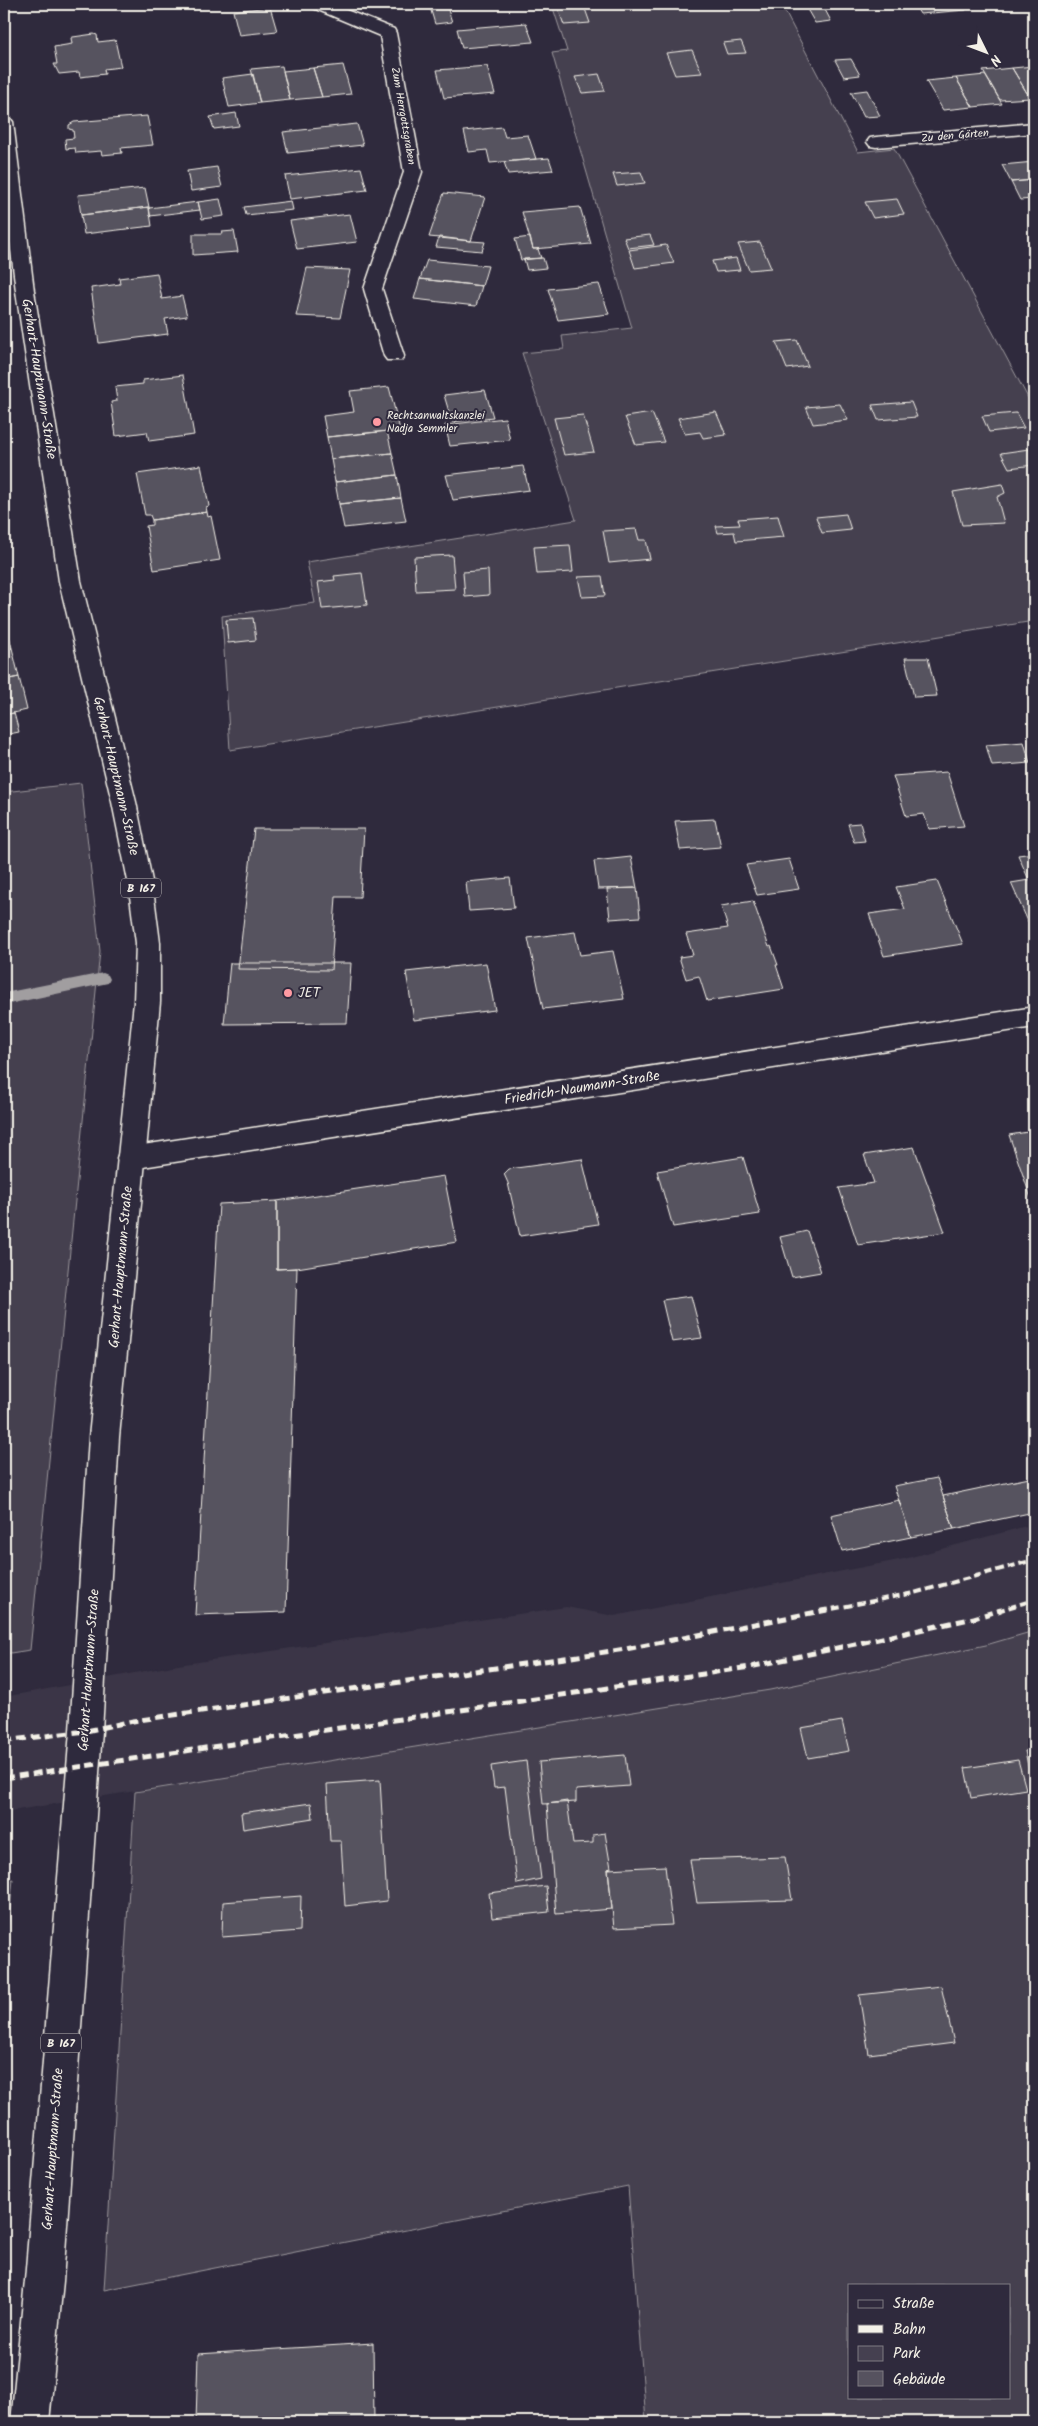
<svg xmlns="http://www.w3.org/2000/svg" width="1038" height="2426" viewBox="0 0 1038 2426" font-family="Kalam,sans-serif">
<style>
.built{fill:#3b3647}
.green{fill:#454050;stroke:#9c989c;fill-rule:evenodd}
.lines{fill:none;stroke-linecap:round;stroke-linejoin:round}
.stream{fill:#a19ea0;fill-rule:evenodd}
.building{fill:#56525f;stroke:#f4f1e8}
.street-casing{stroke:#f4f1e8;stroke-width:3}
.primary-casing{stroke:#f4f1e8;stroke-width:3}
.street{fill:#2f2a3d;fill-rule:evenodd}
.primary{fill:#2f2a3d;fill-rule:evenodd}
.rail-far1{stroke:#f4f1e8;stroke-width:4;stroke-dasharray:8 4;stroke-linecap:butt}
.rail{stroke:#f4f1e8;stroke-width:5;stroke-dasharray:9 5;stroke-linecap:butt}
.poi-dot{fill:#ff9aa2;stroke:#2f2a3d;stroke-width:2}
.labels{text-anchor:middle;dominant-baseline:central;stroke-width:4;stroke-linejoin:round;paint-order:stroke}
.far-street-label{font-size:11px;fill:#f4f1e8;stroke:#2f2a3d}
.far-poi-label{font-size:11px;fill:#f4f1e8;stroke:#2f2a3d;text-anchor:start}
.shield{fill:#2f2a3d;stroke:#b9b5b5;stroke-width:1}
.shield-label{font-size:12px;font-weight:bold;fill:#f4f1e8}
.street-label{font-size:14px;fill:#f4f1e8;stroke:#2f2a3d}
.poi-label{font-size:14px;fill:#f4f1e8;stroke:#2f2a3d;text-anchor:start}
</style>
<rect width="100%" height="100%" fill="#2f2a3d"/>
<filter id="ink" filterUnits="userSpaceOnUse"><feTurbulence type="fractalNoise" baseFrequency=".02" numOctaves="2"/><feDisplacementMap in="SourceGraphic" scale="10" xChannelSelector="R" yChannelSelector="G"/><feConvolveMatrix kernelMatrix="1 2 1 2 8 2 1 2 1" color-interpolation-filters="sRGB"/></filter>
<g filter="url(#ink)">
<path class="built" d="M 1034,1524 L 1034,1631 L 986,1645 L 770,1690 L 4,1812 L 4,1697 L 178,1665 L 566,1607 L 614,1616 L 904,1559 Z"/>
<path class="green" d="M 781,4 L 858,152 L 894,148 L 1034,409 L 1034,621 L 230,750 L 222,616 L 315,603 L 307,562 L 576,520 L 522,353 L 564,349 L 562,336 L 632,328 L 552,53 L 567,51 L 552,5 Z
M 81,783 L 100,951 L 30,1650 L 4,1654 L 4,792 Z
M 1034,1631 L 1034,2422 L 646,2422 L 628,2186 L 104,2290 L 135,1792 L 770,1690 L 986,1645 ZM 849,2285 L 1009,2285 L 1009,2397 L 849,2397 Z
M 13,1879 L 4,1973 L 4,1881 Z"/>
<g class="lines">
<path class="stream" d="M 103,973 L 108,975 L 110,979 L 108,983 L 4,1005 L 4,993 Z"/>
</g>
<path class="building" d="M 370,4 L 401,4 L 390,11 Z
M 429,4 L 446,4 L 452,22 L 435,24 Z
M 804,4 L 822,4 L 831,21 L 815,23 Z
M 914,4 L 963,4 L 966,10 L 920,14 Z
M 584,6 L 590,23 L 564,25 L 558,8 Z
M 270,7 L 277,31 L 239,35 L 233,11 Z
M 526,23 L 533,42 L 462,48 L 457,29 Z
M 94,34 L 97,35 L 98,42 L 115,40 L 121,67 L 104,69 L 105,74 L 80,77 L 79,72 L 59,74 L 54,64 L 57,64 L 54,47 L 72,44 L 71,38 L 73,37 Z
M 741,41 L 746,53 L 727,54 L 723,43 Z
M 692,50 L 702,73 L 675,75 L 666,53 Z
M 851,59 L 860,75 L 844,77 L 835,60 Z
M 343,65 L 351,94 L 322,97 L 313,68 Z
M 282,66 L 290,100 L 260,103 L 251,69 Z
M 487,66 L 495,94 L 444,98 L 437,70 Z
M 1034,66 L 1034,97 L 1030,98 L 1012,68 Z
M 313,68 L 322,97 L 290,100 L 283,71 Z
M 1012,68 L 1030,98 L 1000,100 L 983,71 Z
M 253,74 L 260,103 L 229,107 L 222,78 Z
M 599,74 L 605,91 L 582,93 L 575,77 Z
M 985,75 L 1002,104 L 973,107 L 956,78 Z
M 956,78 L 973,107 L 943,110 L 926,81 Z
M 867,90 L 880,116 L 864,117 L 851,92 Z
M 236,113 L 239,126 L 214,129 L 210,117 Z
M 147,116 L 153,145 L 121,148 L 122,153 L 102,155 L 101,151 L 76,153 L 75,148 L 66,149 L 65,139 L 74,138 L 73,130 L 69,129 L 69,125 L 74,122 Z
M 357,124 L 363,145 L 288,153 L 283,132 Z
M 502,127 L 505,137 L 528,135 L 536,159 L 490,163 L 487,150 L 469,152 L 464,131 Z
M 549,158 L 553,170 L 508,174 L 504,162 Z
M 1034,162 L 1034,180 L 1011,182 L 1002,165 Z
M 217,167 L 222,187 L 191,191 L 187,171 Z
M 361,168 L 367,190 L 290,199 L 285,176 Z
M 641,172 L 645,183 L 617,186 L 613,174 Z
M 1034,180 L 1034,199 L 1020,200 L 1011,182 Z
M 145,188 L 149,207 L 81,215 L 78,195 Z
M 444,193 L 485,197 L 471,241 L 429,237 Z
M 220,199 L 224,216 L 202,219 L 198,202 Z
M 897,199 L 904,214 L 873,218 L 865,202 Z
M 291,201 L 293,210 L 246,215 L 244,207 Z
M 198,202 L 200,210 L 150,216 L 149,208 Z
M 149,207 L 152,226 L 84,234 L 81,215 Z
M 580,207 L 591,244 L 533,249 L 522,212 Z
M 350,214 L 357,242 L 297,249 L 290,221 Z
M 234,231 L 238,252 L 193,255 L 193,234 L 223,234 L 222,232 Z
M 650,235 L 654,245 L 628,248 L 624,238 Z
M 439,237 L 471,241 L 485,242 L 482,251 L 436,247 Z
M 530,237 L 533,249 L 538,249 L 541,258 L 521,260 L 515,239 Z
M 760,242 L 771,268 L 749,270 L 738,244 Z
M 666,245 L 674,263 L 635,268 L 629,250 Z
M 543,258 L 546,268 L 527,270 L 524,259 Z
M 736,258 L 740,270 L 716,272 L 712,261 Z
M 427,260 L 488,266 L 482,286 L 420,279 Z
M 307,268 L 350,270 L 340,318 L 296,316 Z
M 157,273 L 162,299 L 182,296 L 187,316 L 165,319 L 168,334 L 99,343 L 91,288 L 120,284 L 119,278 Z
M 420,279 L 482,286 L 476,306 L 414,299 Z
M 599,284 L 609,314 L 558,320 L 548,289 Z
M 797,340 L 808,366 L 787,369 L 776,342 Z
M 183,375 L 194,435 L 149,441 L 147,432 L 116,436 L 111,402 L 117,401 L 115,387 L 143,384 L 143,380 Z
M 389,387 L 400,430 L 327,437 L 323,416 L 354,412 L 350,391 Z
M 485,390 L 493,417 L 452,422 L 444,395 Z
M 911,402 L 917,417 L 878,420 L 872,405 Z
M 840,404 L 848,420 L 813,424 L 806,407 Z
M 716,412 L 726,435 L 703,438 L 700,432 L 685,434 L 678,418 Z
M 652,413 L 664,442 L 636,445 L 625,417 Z
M 1016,413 L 1024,428 L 989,432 L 982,416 Z
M 583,415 L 594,452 L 564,455 L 554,418 Z
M 505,418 L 510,440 L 450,446 L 445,425 Z
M 387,431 L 392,453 L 331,459 L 327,437 Z
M 1029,449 L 1034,459 L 1034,465 L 1009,468 L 1001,453 Z
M 392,453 L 397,475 L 335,482 L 331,459 Z
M 201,465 L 209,506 L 206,507 L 207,512 L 152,520 L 150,515 L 145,515 L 137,474 Z
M 523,466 L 529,490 L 453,500 L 446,475 Z
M 397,475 L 401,498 L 339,504 L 335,482 Z
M 1002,484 L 1005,493 L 997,497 L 1004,523 L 962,525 L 953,492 Z
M 401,498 L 406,521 L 344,528 L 339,504 Z
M 207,512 L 208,517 L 211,516 L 220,560 L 154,570 L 146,526 L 152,525 L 152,520 Z
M 846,514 L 851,530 L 822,533 L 816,517 Z
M 778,516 L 784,537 L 736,541 L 734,532 L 718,533 L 716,526 L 740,525 L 738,519 Z
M 636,529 L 639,540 L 646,540 L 650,559 L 609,563 L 603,531 Z
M 570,545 L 573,572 L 537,574 L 534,547 Z
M 452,555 L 455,589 L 416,591 L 414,557 Z
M 488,570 L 489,595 L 465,597 L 463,572 Z
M 362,573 L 367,605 L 322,609 L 318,582 L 335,580 L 334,576 Z
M 602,576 L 605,596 L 582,597 L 578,577 Z
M 4,615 L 12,648 L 4,649 Z
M 253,618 L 256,640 L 228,643 L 226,620 Z
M 12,648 L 19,677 L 4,680 L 4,649 Z
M 905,658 L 928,658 L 937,696 L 914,697 Z
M 19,677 L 27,710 L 4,715 L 4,680 Z
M 14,713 L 19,732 L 4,735 L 4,715 Z
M 1024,742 L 1030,763 L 992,766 L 986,745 Z
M 947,772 L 964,826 L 929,829 L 924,814 L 906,816 L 893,776 Z
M 715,819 L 721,847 L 680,850 L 675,821 Z
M 860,823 L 865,841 L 854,842 L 848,824 Z
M 254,829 L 364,829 L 360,897 L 336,897 L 331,970 L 238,969 Z
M 1034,853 L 1034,935 L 1011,883 L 1029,880 L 1018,855 Z
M 631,857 L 637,888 L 598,889 L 594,861 Z
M 789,859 L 799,889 L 757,895 L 746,865 Z
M 510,878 L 514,908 L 469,911 L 466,882 Z
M 937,881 L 963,944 L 884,956 L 869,914 L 905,909 L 896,887 Z
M 637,888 L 640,917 L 610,919 L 607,889 Z
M 753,901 L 769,947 L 771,946 L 778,965 L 776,965 L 784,989 L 707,1001 L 699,976 L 686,979 L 679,957 L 693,955 L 686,934 L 728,928 L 721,906 Z
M 575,932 L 580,955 L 613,951 L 624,999 L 543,1009 L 528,938 Z
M 230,963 L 351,963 L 347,1023 L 224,1024 Z
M 486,963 L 495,1010 L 414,1020 L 406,972 Z
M 1034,1131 L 1034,1207 L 1009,1135 Z
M 914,1147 L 945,1232 L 858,1245 L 839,1188 L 874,1183 L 864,1155 Z
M 743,1157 L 760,1214 L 673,1227 L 657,1171 Z
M 582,1159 L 598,1224 L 520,1236 L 508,1183 L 504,1174 L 509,1169 Z
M 444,1176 L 457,1242 L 297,1268 L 277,1269 L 277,1201 Z
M 277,1201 L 277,1269 L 297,1268 L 286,1612 L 195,1615 L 219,1204 Z
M 807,1231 L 821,1272 L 792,1277 L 780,1237 Z
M 691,1296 L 702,1338 L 672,1342 L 662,1300 Z
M 1034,1477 L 1034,1512 L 954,1529 L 943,1496 Z
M 937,1478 L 954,1529 L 911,1537 L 894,1486 Z
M 899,1500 L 911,1537 L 842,1551 L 831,1515 Z
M 842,1721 L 849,1751 L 808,1758 L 801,1728 Z
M 1034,1750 L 1034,1795 L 1025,1751 Z
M 625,1755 L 629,1786 L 576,1790 L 576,1802 L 543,1804 L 539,1762 Z
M 1018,1760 L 1026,1789 L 971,1798 L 965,1768 Z
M 526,1761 L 541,1879 L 517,1884 L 505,1787 L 494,1788 L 491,1766 Z
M 380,1780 L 387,1901 L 345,1906 L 341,1841 L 330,1841 L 327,1784 Z
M 567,1801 L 573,1844 L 593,1843 L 593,1835 L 605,1833 L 611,1868 L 608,1869 L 612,1909 L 556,1914 L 547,1804 Z
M 311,1803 L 313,1818 L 243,1829 L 241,1813 Z
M 785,1857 L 792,1900 L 697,1903 L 690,1860 Z
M 665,1866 L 672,1925 L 614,1928 L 608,1869 Z
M 546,1886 L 549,1912 L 492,1918 L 489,1893 Z
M 301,1896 L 300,1931 L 222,1937 L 223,1902 Z
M 941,1986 L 954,2043 L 869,2054 L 859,1995 Z
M 373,2343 L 374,2422 L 196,2422 L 198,2354 Z"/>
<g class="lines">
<defs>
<path id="street" d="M 309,4 L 331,4 L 394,29 L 396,33 L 422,172 L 382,289 L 404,356 L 401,360 L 387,360 L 384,356 L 364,289 L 404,172 L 380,36 L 311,7 Z
M 1034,123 L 1034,133 L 876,147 L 870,146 L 867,142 L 870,138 L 876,137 Z
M 1034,1007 L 1034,1027 L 130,1169 L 120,1166 L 117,1158 L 120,1150 L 130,1147 Z"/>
<path id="primary" d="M 4,117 L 10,118 L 13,122 L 34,291 L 81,581 L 136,802 L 152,881 L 160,943 L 160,1002 L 119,1437 L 102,1731 L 63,2281 L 49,2422 L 11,2422 L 25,2281 L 70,1731 L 89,1437 L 134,1002 L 136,943 L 128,881 L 112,802 L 59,581 L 16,291 L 4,193 Z"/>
</defs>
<use href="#street" class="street-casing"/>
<use href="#primary" class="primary-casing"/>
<use href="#street" class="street"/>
<use href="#primary" class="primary"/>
<path class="rail-far1" d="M 821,1611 L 914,1593 L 1034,1560
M 997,1611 L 1034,1600"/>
<path class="rail" d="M 4,1741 L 86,1731 L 133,1721 L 626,1649 L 827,1610
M 4,1778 L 750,1667 L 974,1618 L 1001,1610"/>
</g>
</g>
<g class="poi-dot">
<circle cx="377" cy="422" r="5"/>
<circle cx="288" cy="993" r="5"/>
</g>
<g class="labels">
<g class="far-street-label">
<text transform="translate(403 116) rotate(80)">Zum Herrgottsgraben</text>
<text transform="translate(955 136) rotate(-5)">Zu den Gärten</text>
</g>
<g class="far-poi-label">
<text x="387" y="416">Rechtsanwaltskanzlei<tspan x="387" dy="13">Nadja Semmler</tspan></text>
</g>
<g class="shield">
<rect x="121" y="878.5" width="40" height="19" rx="4"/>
<rect x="41" y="2033.5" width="40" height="19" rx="4"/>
</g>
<g class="shield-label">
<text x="141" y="888">B 167</text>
<text x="61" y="2043">B 167</text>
</g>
<g class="street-label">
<text transform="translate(39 379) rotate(81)">Gerhart-Hauptmann-Straße</text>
<text transform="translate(116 776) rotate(77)">Gerhart-Hauptmann-Straße</text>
<text transform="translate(582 1088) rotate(-9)">Friedrich-Naumann-Straße</text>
<text transform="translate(121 1267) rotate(-85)">Gerhart-Hauptmann-Straße</text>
<text transform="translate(89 1670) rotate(-86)">Gerhart-Hauptmann-Straße</text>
<text transform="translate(53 2149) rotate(-86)">Gerhart-Hauptmann-Straße</text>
</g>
<g class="poi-label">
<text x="298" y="993">JET</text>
</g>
</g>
<rect width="1038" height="2426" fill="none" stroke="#2f2a3d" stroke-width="20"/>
<rect x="10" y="10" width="1018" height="2406" fill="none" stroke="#f4f1e8" stroke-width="2" filter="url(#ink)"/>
<rect x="848" y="2284" width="162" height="115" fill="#2f2a3d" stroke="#7e7a81"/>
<rect x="858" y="2300" width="25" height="8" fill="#2f2a3d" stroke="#7e7a81"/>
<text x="893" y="2308" font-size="15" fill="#f4f1e8">Straße</text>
<rect x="858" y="2325" width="25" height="8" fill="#f4f1e8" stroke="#7e7a81"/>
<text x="893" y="2334" font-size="15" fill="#f4f1e8">Bahn</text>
<rect x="858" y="2346" width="25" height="15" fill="#454050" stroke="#7e7a81"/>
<text x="893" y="2358" font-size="15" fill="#f4f1e8">Park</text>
<rect x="858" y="2371" width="25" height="15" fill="#56525f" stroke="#7e7a81"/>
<text x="893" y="2384" font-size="15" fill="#f4f1e8">Gebäude</text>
<g transform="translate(986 52) rotate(132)" stroke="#2f2a3d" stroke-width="4" paint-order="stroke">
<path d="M0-4L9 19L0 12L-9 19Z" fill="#f4f1e8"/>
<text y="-8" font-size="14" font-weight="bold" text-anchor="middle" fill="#f4f1e8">N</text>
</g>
</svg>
